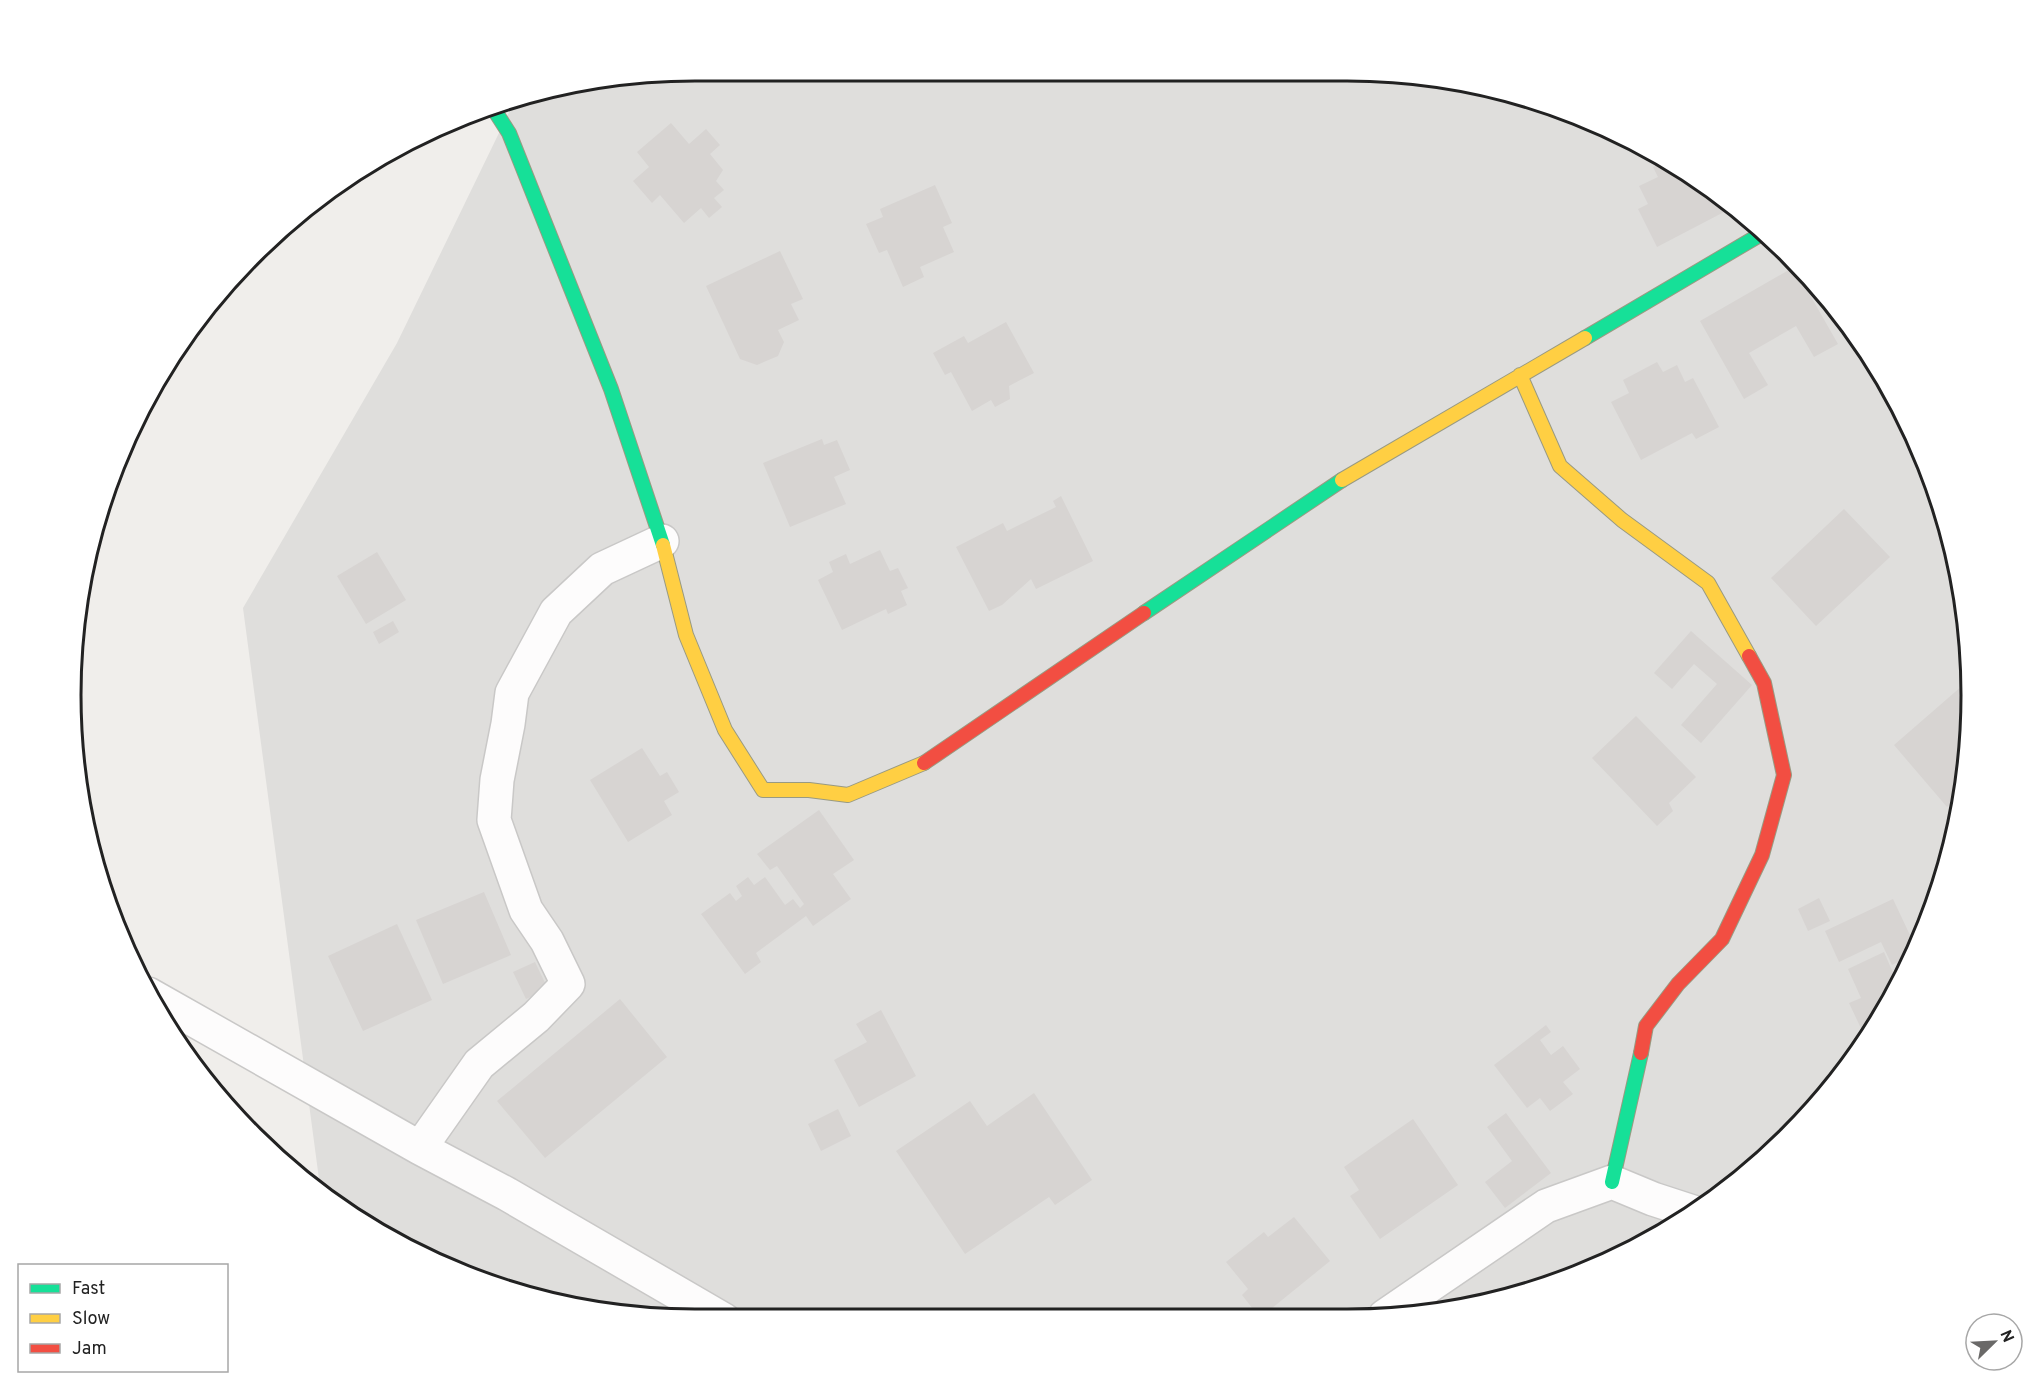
<svg xmlns="http://www.w3.org/2000/svg" width="2042" height="1390" viewBox="0 0 2042 1390" font-family="Overpass,sans-serif">
<style>
.residential{fill:#dfdedc}
.building{fill:#d7d4d2}
.lines{fill:none;stroke-linecap:round;stroke-linejoin:round}
.street-casing{stroke:#c9c8c7;stroke-width:36}
.fast-casing{stroke:#999a82;stroke-width:16}
.slow-casing{stroke:#999a82;stroke-width:16}
.jam-casing{stroke:#999a82;stroke-width:16}
.street{stroke:#fdfcfc;stroke-width:33}
.fast{stroke:#16e098;stroke-width:14}
.slow{stroke:#ffcf43;stroke-width:14}
.jam{stroke:#f24e42;stroke-width:14}
.rim{fill:none;stroke:#222;stroke-width:3}
</style>
<rect width="100%" height="100%" fill="#f0eeeb"/>
<path class="residential" d="M 1347,71 L 1468,82 L 1624,135 L 1694,176 L 1788,253 L 1866,348 L 1924,456 L 1959,573 L 1971,695 L 1960,816 L 1924,934 L 1866,1042 L 1789,1136 L 1694,1214 L 1586,1272 L 1469,1307 L 1347,1319 L 695,1319 L 573,1308 L 418,1255 L 321,1194 L 243,608 L 397,343 L 516,98 L 613,76 Z"/>
<path class="building" d="M 671,123 L 689,144 L 706,129 L 720,145 L 710,154 L 723,170 L 716,181 L 724,190 L 714,198 L 722,207 L 709,218 L 701,208 L 684,223 L 660,195 L 652,203 L 633,181 L 649,167 L 637,152 Z
M 1667,160 L 1694,176 L 1714,193 L 1724,212 L 1657,247 L 1638,209 L 1648,204 L 1639,186 L 1658,177 L 1653,167 Z
M 935,185 L 952,223 L 943,227 L 954,252 L 920,267 L 924,277 L 903,287 L 887,250 L 879,253 L 866,224 L 883,217 L 880,209 Z
M 780,251 L 803,299 L 791,304 L 799,320 L 778,330 L 784,342 L 778,356 L 757,365 L 740,359 L 706,286 Z
M 1794,267 L 1838,344 L 1814,357 L 1796,326 L 1749,353 L 1768,385 L 1744,399 L 1700,321 Z
M 1006,322 L 1034,373 L 1009,386 L 1010,399 L 995,407 L 991,400 L 972,411 L 951,372 L 945,375 L 933,353 L 964,336 L 968,343 Z
M 1657,362 L 1663,372 L 1677,365 L 1685,382 L 1693,378 L 1719,427 L 1696,439 L 1692,433 L 1641,460 L 1611,402 L 1629,393 L 1623,380 Z
M 822,439 L 824,445 L 837,440 L 850,470 L 834,477 L 846,504 L 790,527 L 763,463 Z
M 1061,496 L 1093,561 L 1036,589 L 1031,579 L 1002,605 L 989,611 L 956,547 L 1003,523 L 1007,531 L 1056,507 L 1053,501 Z
M 1844,509 L 1890,557 L 1816,626 L 1771,578 Z
M 880,550 L 890,571 L 898,568 L 908,588 L 901,591 L 907,605 L 888,614 L 886,609 L 842,630 L 818,580 L 833,572 L 829,562 L 846,554 L 850,564 Z
M 377,552 L 406,600 L 366,624 L 337,576 Z
M 393,621 L 399,632 L 379,644 L 373,632 Z
M 1691,631 L 1752,685 L 1701,743 L 1681,725 L 1717,684 L 1694,664 L 1672,689 L 1654,673 Z
M 1970,679 L 1971,695 L 1962,794 L 1947,807 L 1894,745 Z
M 1636,716 L 1696,777 L 1669,803 L 1673,811 L 1657,826 L 1592,758 Z
M 642,748 L 660,776 L 667,772 L 679,792 L 664,801 L 672,815 L 628,842 L 590,780 Z
M 819,810 L 854,860 L 833,874 L 851,899 L 813,926 L 806,916 L 756,953 L 761,962 L 745,974 L 701,914 L 730,893 L 736,901 L 742,896 L 736,886 L 748,877 L 754,885 L 765,877 L 785,905 L 793,899 L 800,908 L 804,904 L 777,866 L 770,870 L 757,854 Z
M 484,892 L 511,955 L 443,984 L 416,920 Z
M 1819,898 L 1830,921 L 1808,931 L 1798,909 Z
M 1893,899 L 1916,948 L 1912,955 L 1892,965 L 1881,942 L 1839,962 L 1825,931 Z
M 397,924 L 432,1000 L 363,1031 L 328,956 Z
M 1884,952 L 1894,975 L 1905,970 L 1885,1006 L 1882,1008 L 1883,1010 L 1867,1041 L 1849,1003 L 1861,998 L 1848,969 Z
M 535,962 L 548,989 L 526,999 L 513,972 Z
M 620,999 L 667,1057 L 545,1158 L 497,1101 Z
M 881,1010 L 916,1076 L 859,1107 L 834,1060 L 867,1042 L 856,1024 Z
M 1546,1025 L 1551,1032 L 1540,1040 L 1551,1055 L 1563,1046 L 1580,1069 L 1563,1082 L 1573,1094 L 1550,1111 L 1540,1098 L 1527,1108 L 1494,1065 Z
M 1034,1093 L 1092,1180 L 1055,1205 L 1049,1197 L 965,1254 L 896,1151 L 970,1101 L 987,1126 Z
M 838,1109 L 851,1136 L 821,1151 L 808,1124 Z
M 1506,1113 L 1551,1173 L 1505,1208 L 1485,1182 L 1512,1161 L 1487,1127 Z
M 1413,1119 L 1458,1185 L 1380,1239 L 1350,1196 L 1359,1190 L 1344,1167 Z
M 1294,1217 L 1330,1261 L 1260,1318 L 1242,1295 L 1248,1289 L 1226,1262 L 1264,1232 L 1268,1237 Z"/>
<g class="lines">
<defs>
<path id="street" d="M 148,994 L 420,1148 L 507,1194 L 724,1320
M 420,1148 L 479,1064 L 536,1017 L 568,984 L 547,941 L 526,910 L 494,820 L 497,780 L 508,724 L 512,693 L 556,612 L 602,569 L 662,541
M 1385,1316 L 1546,1206 L 1612,1182 L 1653,1199 L 1696,1213"/>
<path id="fast" d="M 491,105 L 509,133 L 611,389 L 663,545
M 1585,338 L 1763,233
M 1144,613 L 1342,480
M 1612,1182 L 1641,1053"/>
<path id="slow" d="M 1520,375 L 1560,466 L 1622,520 L 1708,583 L 1749,656
M 1342,480 L 1585,338
M 663,545 L 686,635 L 725,730 L 763,790 L 809,790 L 848,795 L 924,763"/>
<path id="jam" d="M 924,763 L 1144,613
M 1641,1053 L 1646,1026 L 1678,984 L 1722,939 L 1762,855 L 1784,775 L 1764,683 L 1749,656"/>
</defs>
<use href="#street" class="street-casing"/>
<use href="#fast" class="fast-casing"/>
<use href="#slow" class="slow-casing"/>
<use href="#jam" class="jam-casing"/>
<use href="#street" class="street"/>
<use href="#fast" class="fast"/>
<use href="#slow" class="slow"/>
<use href="#jam" class="jam"/>
</g>
<path d="M0 0H2042V1390H0ZM695 81H1347A614 614 0 0 1 1961 695V695A614 614 0 0 1 1347 1309H695A614 614 0 0 1 81 695V695A614 614 0 0 1 695 81Z" fill="#fff" fill-rule="evenodd"/>
<path class="rim" d="M695 81H1347A614 614 0 0 1 1961 695V695A614 614 0 0 1 1347 1309H695A614 614 0 0 1 81 695V695A614 614 0 0 1 695 81Z"/>
<rect x="18" y="1264" width="210" height="108" fill="#ffffff" stroke="#a7a7a7" stroke-width="1.5"/>
<rect x="30" y="1284" width="30" height="9" fill="#16e098" stroke="#a7a7a7" stroke-width="1.5"/>
<text x="72" y="1294" font-size="18" fill="#222222">Fast</text>
<rect x="30" y="1314" width="30" height="9" fill="#ffcf43" stroke="#a7a7a7" stroke-width="1.5"/>
<text x="72" y="1324" font-size="18" fill="#222222">Slow</text>
<rect x="30" y="1344" width="30" height="9" fill="#f24e42" stroke="#a7a7a7" stroke-width="1.5"/>
<text x="72" y="1354" font-size="18" fill="#222222">Jam</text>
<g transform="translate(1994 1342) rotate(66)"><circle r="28" fill="#ffffff" stroke="#a7a7a7" stroke-width="1.5"/>
<path d="M0-4.5L10 22L0 15L-10 22Z" fill="#6a6968"/>
<text y="-9" font-size="16" font-weight="bold" text-anchor="middle" fill="#222222">N</text>
</g>
</svg>
